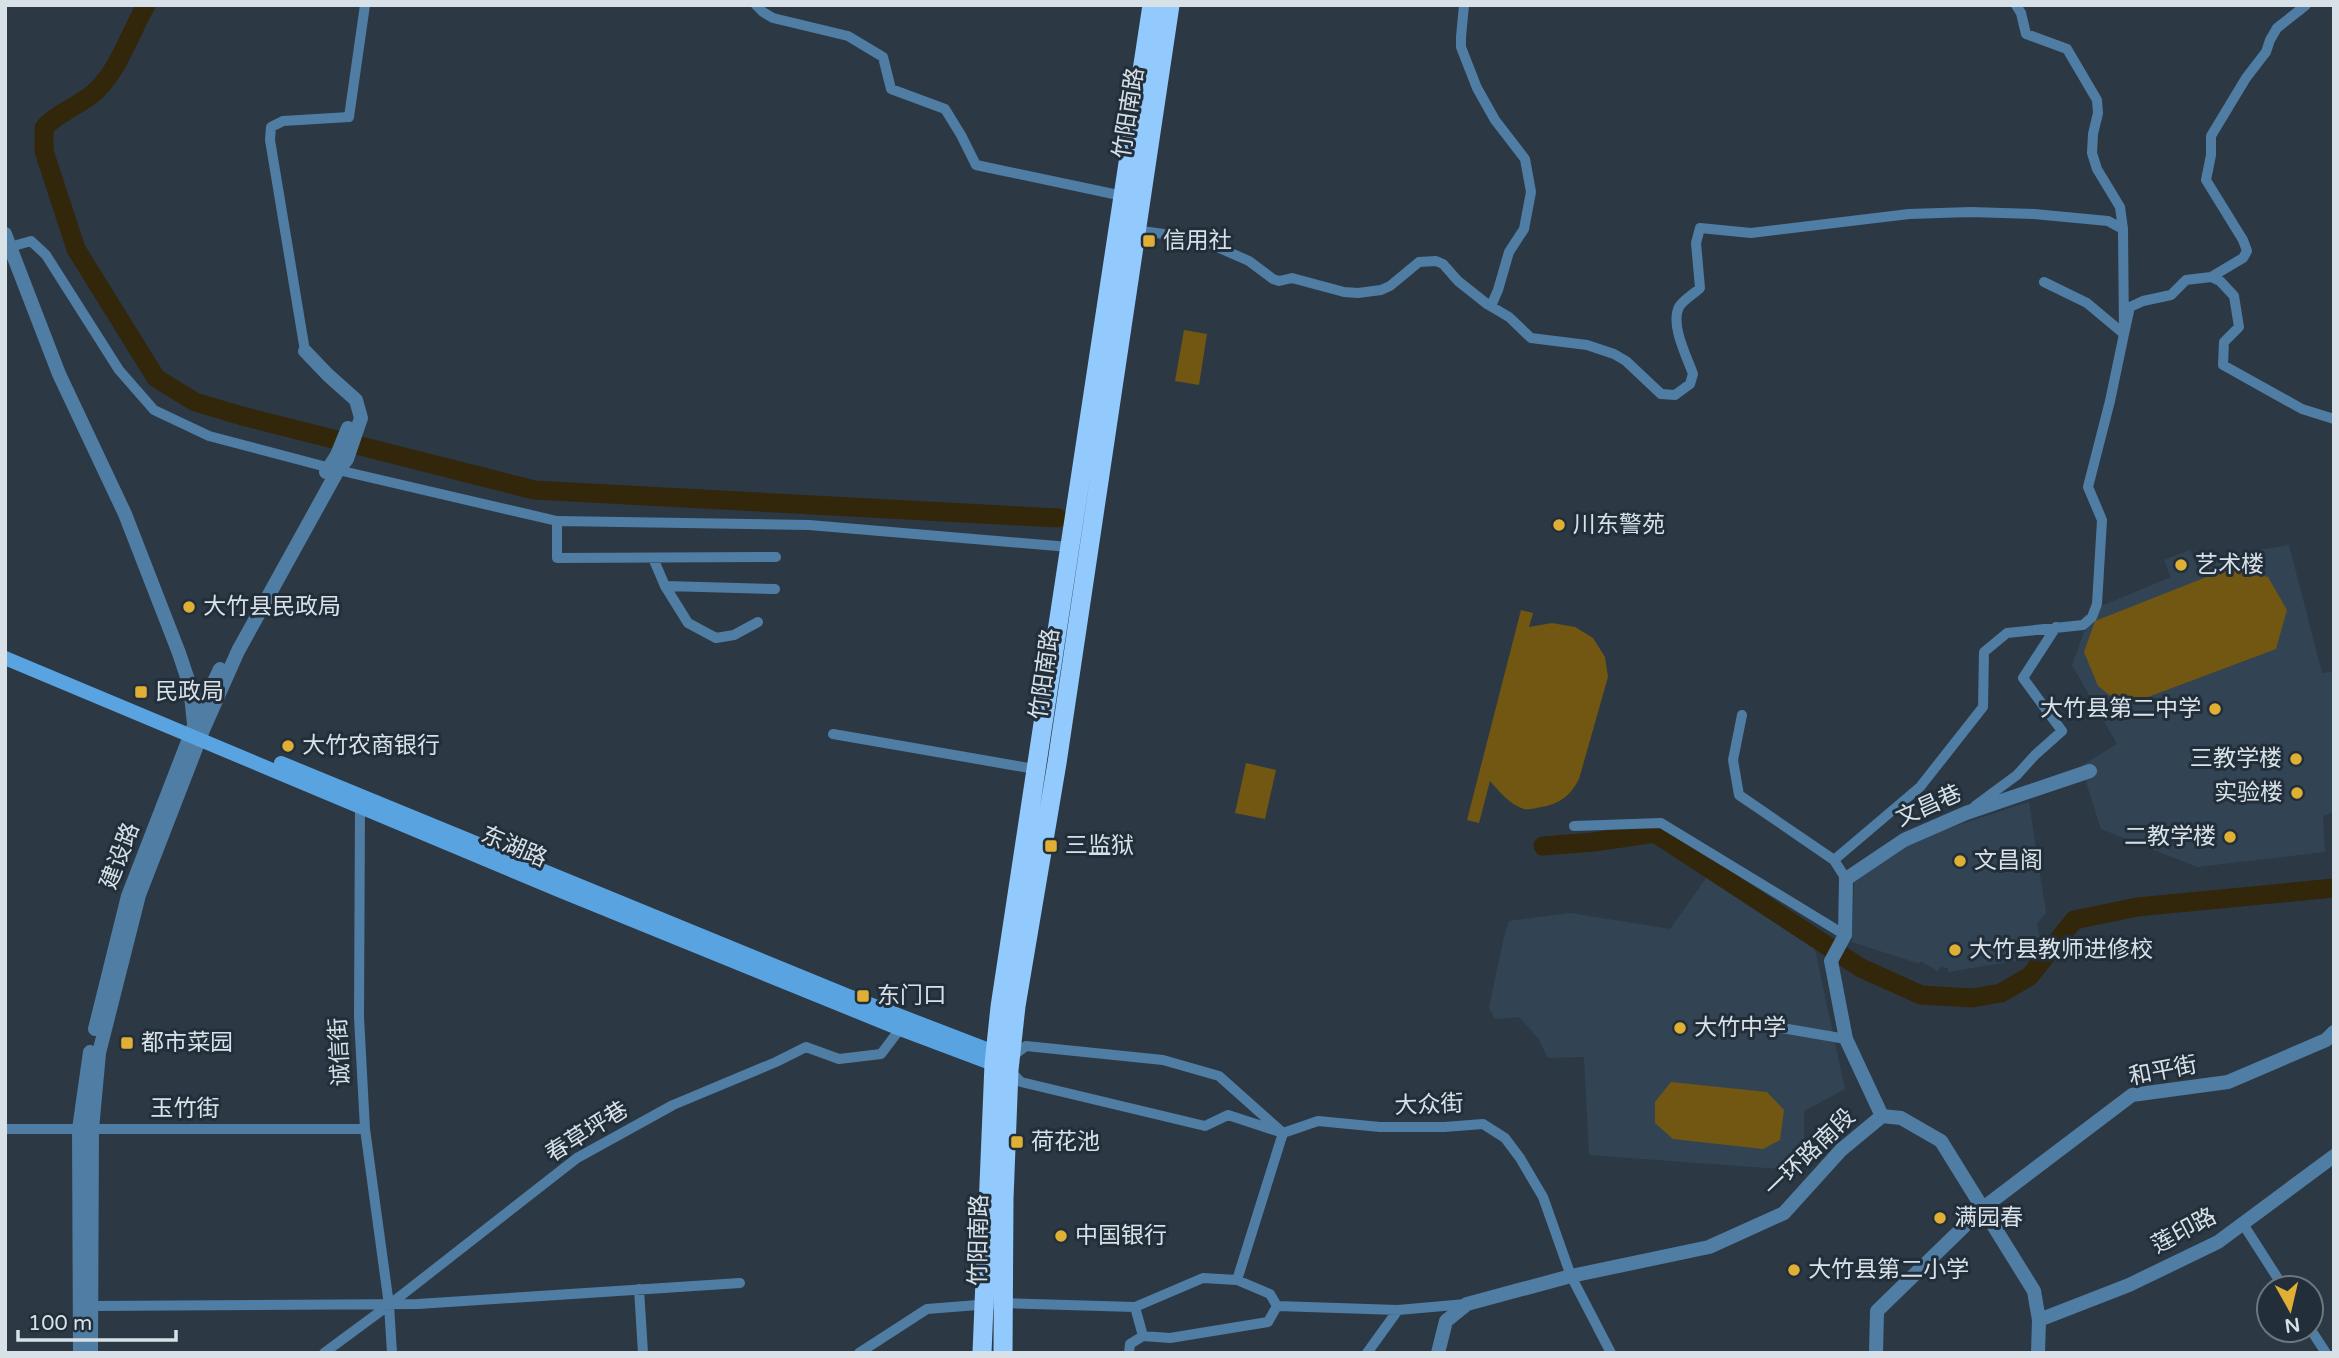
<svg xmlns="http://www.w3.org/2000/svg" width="2339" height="1358" viewBox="0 0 2339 1358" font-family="'Varela Round','Noto Sans SC',sans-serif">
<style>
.built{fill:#324454}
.grass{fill:#715712}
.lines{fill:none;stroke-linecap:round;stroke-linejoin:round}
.river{stroke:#32260b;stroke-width:19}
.minor{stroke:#507da4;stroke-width:10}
.tertiary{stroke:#507da4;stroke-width:14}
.secondary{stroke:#5aa3e1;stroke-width:14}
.trunk{stroke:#92cafe;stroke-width:19}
.poi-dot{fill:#e0b034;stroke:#222f3a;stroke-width:2.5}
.labels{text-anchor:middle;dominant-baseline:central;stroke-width:6;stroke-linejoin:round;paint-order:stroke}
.street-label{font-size:23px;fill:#d9e1e8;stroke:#222f3a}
.poi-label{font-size:23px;fill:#d9e1e8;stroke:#222f3a;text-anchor:start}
</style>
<rect width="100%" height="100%" fill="#2c3944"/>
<path class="built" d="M 2289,545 L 2322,673 L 2334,672 L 2334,812 L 2323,816 L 2325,852 L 2197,867 L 2101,829 L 2081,766 L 2117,744 L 2072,665 L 2092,610 L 2171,577 L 2164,560 L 2190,550 L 2197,567 L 2223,556 Z
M 2029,802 L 2046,913 L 2037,923 L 2040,940 L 2035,941 L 2027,959 L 1948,972 L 1948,968 L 1940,967 L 1938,971 L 1922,962 L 1917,963 L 1852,942 L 1854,881 L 1912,840 Z
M 1709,874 L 1814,945 L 1845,1089 L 1804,1111 L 1804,1143 L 1795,1170 L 1589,1155 L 1584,1057 L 1548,1058 L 1538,1038 L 1519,1017 L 1495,1019 L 1489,1007 L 1504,937 L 1509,921 L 1570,913 L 1670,929 Z"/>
<path class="grass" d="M 1184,330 L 1207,334 L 1199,385 L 1175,381 Z
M 2232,567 L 2268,577 L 2287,610 L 2276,649 L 2124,706 L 2098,686 L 2084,652 L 2095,621 Z
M 1521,610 L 1533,613 L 1529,627 L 1552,623 L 1575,627 L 1593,638 L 1605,657 L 1608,677 L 1579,779 C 1570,796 1560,804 1541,807 C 1536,808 1529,810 1524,809 C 1510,805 1499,791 1490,781 L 1479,823 L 1467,820 Z
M 1246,763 L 1276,770 L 1265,819 L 1235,813 Z
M 1671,1082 L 1767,1092 L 1784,1110 L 1780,1140 L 1763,1149 L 1673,1139 L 1655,1123 L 1655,1102 Z"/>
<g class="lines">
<path class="river" d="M 146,5 C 131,31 119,69 97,90 C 82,105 56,113 44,128 L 44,151 L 76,249 L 156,378 L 195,402 L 242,416 L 534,490 L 1058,518
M 1543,846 L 1594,842 L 1655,833 L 1861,968 L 1921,995 L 1972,998 L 2001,993 L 2030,976 L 2074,920 L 2137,907 L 2334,888"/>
<path class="minor" d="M 756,5 L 763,12 L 773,18 L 848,36 L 883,57 L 891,89 L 945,109 L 961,135 L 976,165 L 1123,196
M 1464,5 L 1461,37 L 1461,47 L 1466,60 L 1477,88 L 1495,120 L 1525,159 L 1531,192 L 1524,229 L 1509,252 L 1498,290 L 1491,306
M 1135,230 L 1199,239 L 1249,261 L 1273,279 L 1279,281 L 1292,278 L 1344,292 L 1358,293 L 1381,290 L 1390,286 L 1419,262 L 1436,261 L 1443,264 L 1458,281 L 1487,304 L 1509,317 L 1531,338 L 1587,345 L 1614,354 L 1626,361 L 1661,394 L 1675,395 L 1690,384 L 1693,374 C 1687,357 1670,325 1679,307 C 1683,300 1694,294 1700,288 L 1696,243 L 1700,228 L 1751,233 L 1909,214 L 1971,212 L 2034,214 L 2108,221 L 2123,229
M 10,247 L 31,241 L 46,255 L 119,370 L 154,410 L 209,436 L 338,470 L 557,521 L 809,525 L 1069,547
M 2211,277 L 2243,258 L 2247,251 L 2243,240 L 2206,180 L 2211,155 L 2211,136 L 2246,78 L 2266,52 L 2270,40 L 2277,28 L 2306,5
M 2044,282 L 2087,303 L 2124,334 L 2130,307 L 2143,301 L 2171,295 L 2186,280 L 2211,277 L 2220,281 L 2234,296 L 2239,327 L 2224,342 L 2223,365 L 2302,409 L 2334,419
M 305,351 L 270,140 L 271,127 L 283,121 L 349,117 L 365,5
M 557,521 L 557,558 L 776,557
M 653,558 L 665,586 L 688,623 L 716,638 L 734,635 L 758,622
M 665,586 L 775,589
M 1742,715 L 1733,760 L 1739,795 L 1834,860 L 1846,879
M 833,734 L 1035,769
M 360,803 L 359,1017 L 365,1129 L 389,1305 L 392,1353
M 1975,806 L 2017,775 L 2035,755 L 2062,731 L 2023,678 L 2056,627
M 1574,826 L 1661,823 L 1845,935
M 1834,860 L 1920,787 L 1983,707 L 1984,652 L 2007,633 L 2083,625 L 2092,617 L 2097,604 L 2102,520 L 2088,487 L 2110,401 L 2124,334 L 2123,229 L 2120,207 L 2097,169 L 2092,153 L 2093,134 L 2098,113 L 2097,100 L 2067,49 L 2026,34 L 2021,13 L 2016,5
M 1782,1028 L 1846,1039
M 1010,1058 L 1026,1046 L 1163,1060 L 1219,1076 L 1283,1133
M 1010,1071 L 1021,1082 L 1205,1126 L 1228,1115 L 1277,1131
M 5,1129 L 365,1129
M 1283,1133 L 1318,1121 L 1380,1127 L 1444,1127 L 1483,1124 L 1505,1138 L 1520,1158 L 1543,1197 L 1571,1276 L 1611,1353
M 2243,1224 L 2284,1288
M 1237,1280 L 1283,1133
M 639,1289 L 643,1353
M 90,1306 L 418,1304 L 740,1283
M 1277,1306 L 1398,1310 L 1466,1304
M 1135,1307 L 1203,1278 L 1237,1280 L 1270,1294 L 1277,1306
M 2311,1330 L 2326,1353
M 324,1353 L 389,1305 L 577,1158 L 673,1105 L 776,1062 L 806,1047 L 839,1059 L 881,1054 L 900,1029
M 859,1353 L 927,1309 L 1003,1303 L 1135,1307 L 1143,1336 L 1170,1338 L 1268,1322 L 1277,1306
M 1129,1353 L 1130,1344 L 1143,1336
M 1367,1353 L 1398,1310"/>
<path class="tertiary" d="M 5,234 L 59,374 L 125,514 L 179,653 L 190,686 L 194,724
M 326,472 L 337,455 L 348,428
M 95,1029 L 128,896 L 197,718 L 220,669
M 1882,1116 L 1846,1039 L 1831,961 L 1845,935 L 1846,879 L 1904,840 L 1966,813 L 2090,771
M 2039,1320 L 2129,1285 L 2218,1242 L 2334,1156
M 80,1353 L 79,1129 L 90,1052
M 91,1353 L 92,1129 L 99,1053 L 139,895 L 203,730 L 238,651 L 338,470 L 347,459 L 361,418 L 356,400 L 328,375 L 305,351
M 1438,1353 L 1446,1321 L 1467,1304 L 1571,1276 L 1709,1247 L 1784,1213 L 1841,1150 L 1882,1116 L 1901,1118 L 1941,1141 L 2034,1291 L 2039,1320 L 2038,1353
M 1876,1353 L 1877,1311 L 1983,1208 L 2132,1095 L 2228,1082 L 2326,1040 L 2334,1032"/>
<path class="secondary" d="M 5,658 L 561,891 L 900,1029 L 1001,1067
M 281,763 L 846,995 L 1002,1055"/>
<path class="trunk" d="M 982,1353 L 994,1064 L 1000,1007 L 1152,5
M 1003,1353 L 1004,1199 L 1009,1070 L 1016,1006 L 1057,763 L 1170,5"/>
</g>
<g class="poi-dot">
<rect x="1142" y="234" width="14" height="14" rx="3.5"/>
<circle cx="1559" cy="525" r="7"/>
<circle cx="2181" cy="565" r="7"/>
<circle cx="189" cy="607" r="7"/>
<rect x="134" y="685" width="14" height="14" rx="3.5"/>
<circle cx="2215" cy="709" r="7"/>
<circle cx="288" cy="746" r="7"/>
<circle cx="2296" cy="759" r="7"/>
<circle cx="2297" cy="793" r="7"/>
<circle cx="2230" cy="837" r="7"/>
<rect x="1044" y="839" width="14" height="14" rx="3.5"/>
<circle cx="1960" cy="861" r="7"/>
<circle cx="1955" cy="950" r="7"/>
<rect x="856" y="989" width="14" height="14" rx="3.5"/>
<circle cx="1680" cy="1028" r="7"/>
<rect x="120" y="1036" width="14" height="14" rx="3.5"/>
<rect x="1010" y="1135" width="14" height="14" rx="3.5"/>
<circle cx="1940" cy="1218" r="7"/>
<circle cx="1061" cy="1236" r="7"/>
<circle cx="1794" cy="1270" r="7"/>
</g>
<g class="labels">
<g class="street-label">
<text transform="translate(1129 113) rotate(-81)">竹阳南路</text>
<text transform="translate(1045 674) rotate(-82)">竹阳南路</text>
<text transform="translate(1929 806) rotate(-24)">文昌巷</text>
<text transform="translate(514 847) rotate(23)">东湖路</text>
<text transform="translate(120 856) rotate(-69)">建设路</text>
<text transform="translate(340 1052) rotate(-93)">诚信街</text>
<text transform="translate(2163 1071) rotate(-11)">和平街</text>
<text transform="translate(1429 1105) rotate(-2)">大众街</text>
<text x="185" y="1109">玉竹街</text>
<text transform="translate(587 1132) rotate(-32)">春草坪巷</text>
<text transform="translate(1810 1153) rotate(-44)">一环路南段</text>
<text transform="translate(2184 1231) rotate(-28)">莲印路</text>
<text transform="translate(979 1240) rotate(-89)">竹阳南路</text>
</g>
<g class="poi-label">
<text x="1163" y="241">信用社</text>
<text x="1573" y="525">川东警苑</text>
<text x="2195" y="565">艺术楼</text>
<text x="203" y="607">大竹县民政局</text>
<text x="155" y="692">民政局</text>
<text x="2201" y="709" text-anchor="end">大竹县第二中学</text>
<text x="302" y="746">大竹农商银行</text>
<text x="2282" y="759" text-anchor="end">三教学楼</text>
<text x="2283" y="793" text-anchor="end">实验楼</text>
<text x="2216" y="837" text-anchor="end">二教学楼</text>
<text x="1065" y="846">三监狱</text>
<text x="1974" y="861">文昌阁</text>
<text x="1969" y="950">大竹县教师进修校</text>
<text x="877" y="996">东门口</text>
<text x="1694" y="1028">大竹中学</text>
<text x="141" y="1043">都市菜园</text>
<text x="1031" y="1142">荷花池</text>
<text x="1954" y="1218">满园春</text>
<text x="1075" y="1236">中国银行</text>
<text x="1808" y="1270">大竹县第二小学</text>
</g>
</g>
<rect width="2339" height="1358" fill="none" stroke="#d9e1e8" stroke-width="14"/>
<g transform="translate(2290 1309) rotate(172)"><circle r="33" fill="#222f3a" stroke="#6b7680" stroke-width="2"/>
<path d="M0-5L12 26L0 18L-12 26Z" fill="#e0b034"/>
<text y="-10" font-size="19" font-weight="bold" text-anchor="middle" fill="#d9e1e8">N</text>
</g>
<path d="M18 1330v10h158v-10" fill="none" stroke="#d9e1e8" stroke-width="3.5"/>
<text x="28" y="1330" font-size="21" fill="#d9e1e8" stroke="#222f3a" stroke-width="5" paint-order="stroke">100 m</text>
</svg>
